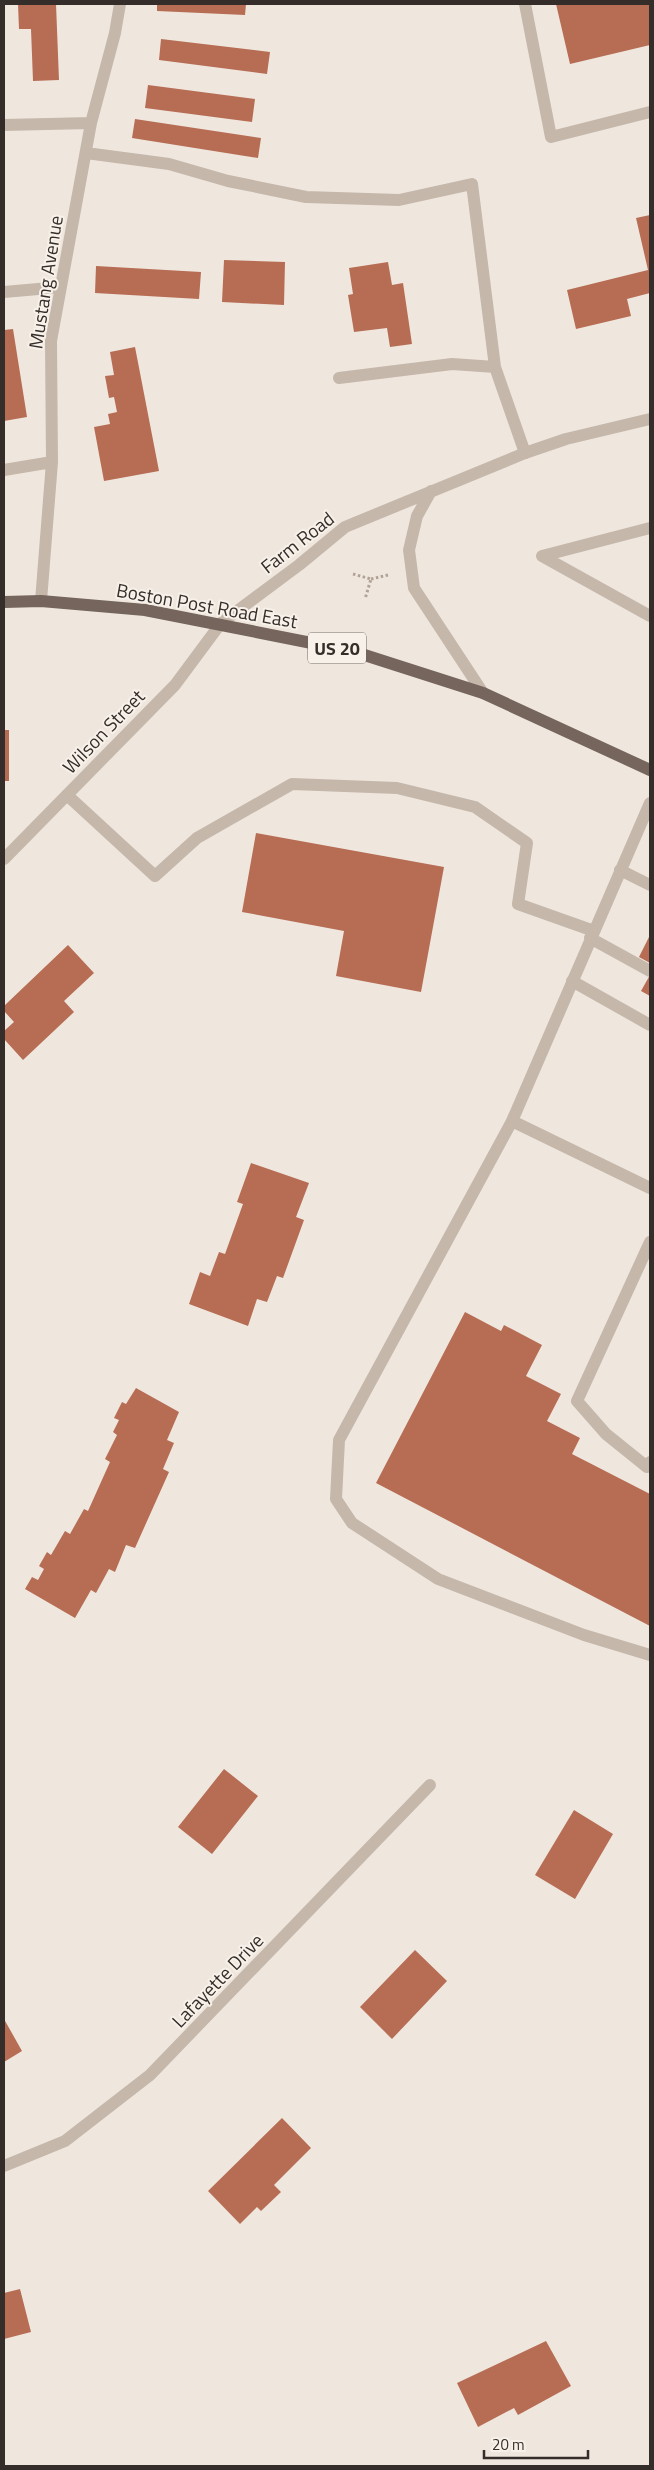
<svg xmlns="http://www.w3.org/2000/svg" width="654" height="2470" viewBox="0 0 654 2470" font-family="'Titillium Web',sans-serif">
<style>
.building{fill:#b76c54}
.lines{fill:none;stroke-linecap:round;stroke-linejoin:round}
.path{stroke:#b2a296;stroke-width:3;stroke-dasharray:2.5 2.5;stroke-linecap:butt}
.service{stroke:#c6b7ab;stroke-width:12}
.minor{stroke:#c6b7ab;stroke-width:12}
.tertiary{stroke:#c6b7ab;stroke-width:12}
.primary{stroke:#75655c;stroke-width:12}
.labels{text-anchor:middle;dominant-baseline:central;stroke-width:4;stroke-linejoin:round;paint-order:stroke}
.shield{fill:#f7f1ea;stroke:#6f6863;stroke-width:1}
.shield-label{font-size:18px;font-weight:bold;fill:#352d29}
.street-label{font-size:19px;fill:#352d29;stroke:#f7f1ea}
</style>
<rect width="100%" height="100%" fill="#efe7de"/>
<path class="building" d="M 18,4 L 56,4 L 59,80 L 33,81 L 31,29 L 19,29 Z
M 157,4 L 246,4 L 245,15 L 157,11 Z
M 556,4 L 650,4 L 650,45 L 570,64 Z
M 161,39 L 270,52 L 267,74 L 159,60 Z
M 148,85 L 255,99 L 252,122 L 145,108 Z
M 135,119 L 261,138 L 258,158 L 132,138 Z
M 650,215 L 650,293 L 627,299 L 631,316 L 576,329 L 567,290 L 648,270 L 636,218 Z
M 224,260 L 285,262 L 284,305 L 222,302 Z
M 388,262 L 392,285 L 403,283 L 412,344 L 390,347 L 387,328 L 354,332 L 348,295 L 353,294 L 349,268 Z
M 96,266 L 201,272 L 199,299 L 95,293 Z
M 13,329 L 27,417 L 4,421 L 4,330 Z
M 135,347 L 159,471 L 104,481 L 94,427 L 110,424 L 108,414 L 117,412 L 114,397 L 109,398 L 105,376 L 114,375 L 110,352 Z
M 4,730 L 9,730 L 9,781 L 4,781 Z
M 256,833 L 444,867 L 421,992 L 336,976 L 344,931 L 242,912 Z
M 650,935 L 650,963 L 639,957 Z
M 68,945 L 94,973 L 64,1001 L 74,1012 L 23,1060 L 4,1039 L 4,1031 L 14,1022 L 4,1011 L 4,1006 Z
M 650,975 L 650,996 L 641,991 Z
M 251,1163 L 309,1183 L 296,1217 L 304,1220 L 283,1278 L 277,1276 L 267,1302 L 257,1299 L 248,1326 L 189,1304 L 200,1272 L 210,1276 L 219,1252 L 225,1254 L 243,1204 L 237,1202 Z
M 465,1312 L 501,1331 L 504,1325 L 542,1345 L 526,1376 L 561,1394 L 547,1421 L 580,1438 L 572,1454 L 650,1494 L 650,1626 L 376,1483 Z
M 136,1388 L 179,1412 L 167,1440 L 174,1443 L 163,1469 L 169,1472 L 135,1548 L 126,1545 L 115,1572 L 109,1569 L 96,1593 L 91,1590 L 75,1618 L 25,1589 L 32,1577 L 38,1580 L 44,1569 L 39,1566 L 47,1552 L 51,1555 L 65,1531 L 70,1534 L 84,1509 L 88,1511 L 110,1462 L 105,1459 L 117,1435 L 113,1432 L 119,1420 L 114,1418 L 122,1402 L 126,1404 Z
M 224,1769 L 258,1796 L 212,1854 L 178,1827 Z
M 574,1810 L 613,1834 L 575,1899 L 535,1875 Z
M 415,1950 L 447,1981 L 392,2039 L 360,2007 Z
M 4,2019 L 22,2051 L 4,2062 Z
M 282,2118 L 311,2148 L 274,2185 L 281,2192 L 261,2211 L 257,2207 L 240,2224 L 208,2191 Z
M 20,2289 L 31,2332 L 4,2339 L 4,2293 Z
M 546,2341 L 571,2386 L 518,2415 L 514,2408 L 478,2427 L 457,2383 Z"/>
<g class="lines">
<path class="path" d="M 353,574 L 371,579 L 365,599
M 371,579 L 388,575"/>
<path class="service" d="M 525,4 L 551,137 L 650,112
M 4,125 L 91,123
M 86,153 L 169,164 L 228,181 L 306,197 L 399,200 L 472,184 L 495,367 L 525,453
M 4,292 L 61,287
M 339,378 L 452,364 L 495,367
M 4,470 L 52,462
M 650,528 L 542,556 L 650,616
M 41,601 L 52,462 L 51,341 L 91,123 L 115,33 L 120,4
M 67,795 L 155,876 L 197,838 L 292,784 L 397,788 L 475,807 L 527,843 L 518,904 L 594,931
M 650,803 L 512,1121 L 650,1188
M 620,870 L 650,885
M 590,938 L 650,971
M 572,981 L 650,1025
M 512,1121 L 339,1440 L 336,1499 L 352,1523 L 438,1579 L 584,1635 L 650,1655
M 650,1242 L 577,1401 L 606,1434 L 647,1467 L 650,1462"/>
<path class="minor" d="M 4,2166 L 65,2141 L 150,2075 L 430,1785"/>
<path class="tertiary" d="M 431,491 L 417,516 L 409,550 L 414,588 L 483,693
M 4,859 L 175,685 L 221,623 L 299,565 L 345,527 L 525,453 L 566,439 L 650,419"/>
<path class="primary" d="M 4,602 L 41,601 L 145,610 L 352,651 L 483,693 L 650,770"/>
</g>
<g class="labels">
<rect class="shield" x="308" y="632.5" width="58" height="31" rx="4"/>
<g class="shield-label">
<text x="337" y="648">US 20</text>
</g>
<g class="street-label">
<text transform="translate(45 282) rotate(-81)">Mustang Avenue</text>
<text transform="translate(297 542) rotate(-38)">Farm Road</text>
<text transform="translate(207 605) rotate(10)">Boston Post Road East</text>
<text transform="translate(103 731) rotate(-46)">Wilson Street</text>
<text transform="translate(217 1980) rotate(-46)">Lafayette Drive</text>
</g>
</g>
<rect width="654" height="2470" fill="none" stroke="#352d29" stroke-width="10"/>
<path d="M484 2450v8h104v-8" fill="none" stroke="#352d29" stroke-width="2.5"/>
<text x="492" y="2450" font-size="15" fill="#352d29" stroke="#f7f1ea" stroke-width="4" paint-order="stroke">20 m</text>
</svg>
